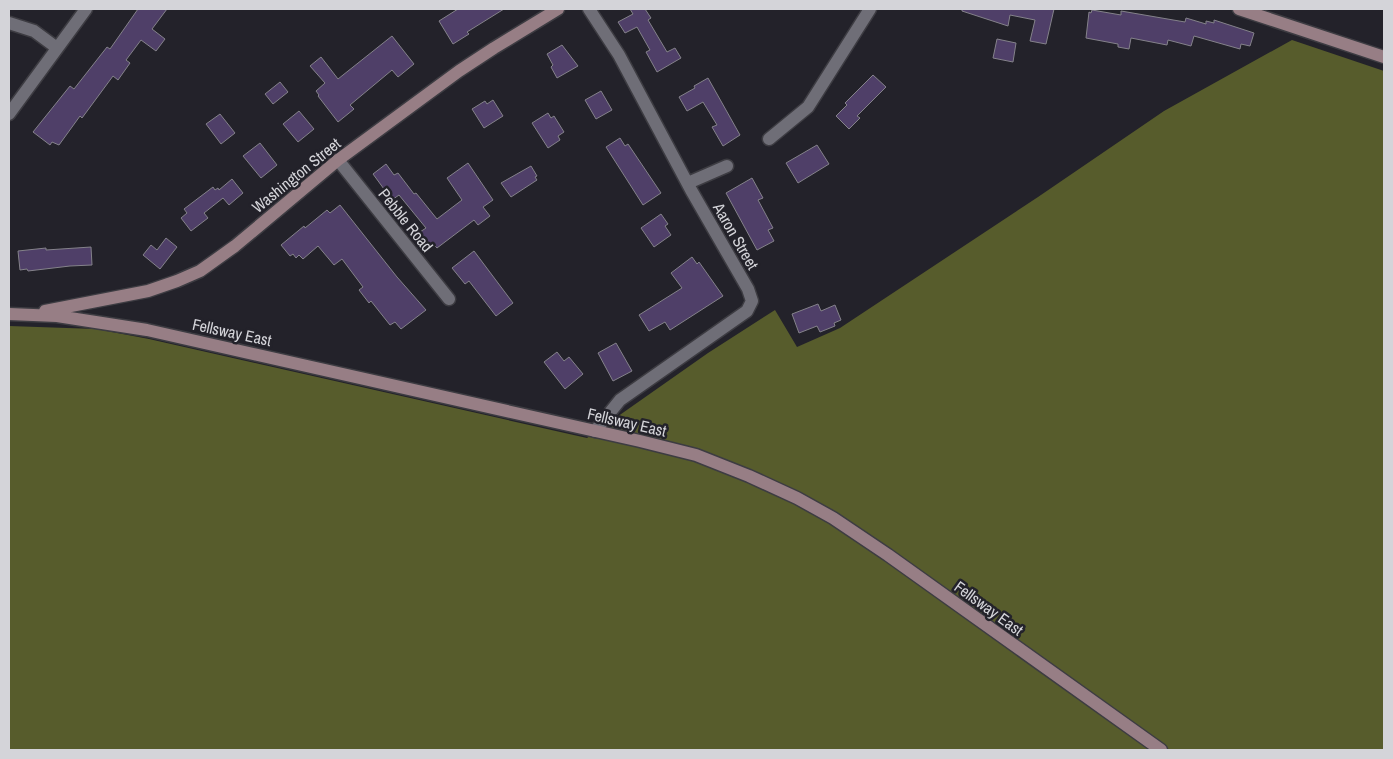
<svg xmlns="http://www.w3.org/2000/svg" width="1393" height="759" viewBox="0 0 1393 759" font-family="'Archivo Narrow',sans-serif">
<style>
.forest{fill:#575c2c}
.building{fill:#4f3f68;stroke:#84828a}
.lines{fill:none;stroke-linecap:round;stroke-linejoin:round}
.street-casing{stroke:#3d3c42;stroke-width:15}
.secondary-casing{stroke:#3d3c42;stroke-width:15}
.street{stroke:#6f6e77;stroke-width:12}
.secondary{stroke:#977e85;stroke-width:12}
.labels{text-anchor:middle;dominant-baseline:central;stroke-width:5;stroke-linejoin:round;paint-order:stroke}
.street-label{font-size:16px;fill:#d4d4d9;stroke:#23222a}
</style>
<rect width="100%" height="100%" fill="#23222a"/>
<path class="forest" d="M 1292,40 L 1384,71 L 1384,750 L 9,750 L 9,326 L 96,329 L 149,339 L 587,438 L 708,353 L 775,310 L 797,347 L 840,328 L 1038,197 L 1164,111 Z"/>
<path class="building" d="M 138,9 L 167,9 L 152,29 L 165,39 L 156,51 L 141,40 L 126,60 L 130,63 L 118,80 L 113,76 L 82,118 L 80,116 L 59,145 L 52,142 L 50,145 L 33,132 L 70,86 L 74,89 L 107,47 L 110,49 Z
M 458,9 L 504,9 L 467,32 L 469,34 L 453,44 L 439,21 Z
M 630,9 L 645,9 L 651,18 L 648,20 L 667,52 L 675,48 L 681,58 L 657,72 L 646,52 L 650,50 L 637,27 L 625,33 L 618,22 L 633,14 Z
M 962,9 L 1054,9 L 1046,44 L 1030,41 L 1035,20 L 1010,15 L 1008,26 L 962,11 Z
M 1092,10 L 1121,15 L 1121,11 L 1185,22 L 1186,18 L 1206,24 L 1206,21 L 1214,23 L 1214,20 L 1254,33 L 1250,46 L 1241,44 L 1240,49 L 1194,36 L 1191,46 L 1168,40 L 1167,45 L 1131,38 L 1129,49 L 1118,47 L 1118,44 L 1086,38 L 1089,12 L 1091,13 Z
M 392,36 L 414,64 L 398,77 L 392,70 L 350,105 L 354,109 L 338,122 L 318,96 L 319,95 L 316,91 L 325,83 L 310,66 L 321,57 L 338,79 Z
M 997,39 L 1016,43 L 1013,62 L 993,58 Z
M 562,45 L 578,66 L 557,78 L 551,67 L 553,65 L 547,54 Z
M 873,75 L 886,87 L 857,116 L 860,118 L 849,129 L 836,116 L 847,105 L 845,103 Z
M 708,78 L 740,135 L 723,146 L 712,127 L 717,125 L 703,102 L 687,111 L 679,97 L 695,88 L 694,86 Z
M 280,82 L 288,92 L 273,104 L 265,94 Z
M 601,91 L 612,110 L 596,119 L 585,100 Z
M 493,100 L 503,116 L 484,128 L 472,109 L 485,101 L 487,104 Z
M 299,111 L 314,129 L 298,142 L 283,124 Z
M 548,113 L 551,118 L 554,116 L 564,132 L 558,136 L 560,140 L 548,148 L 532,123 Z
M 220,114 L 235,133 L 221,144 L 206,124 Z
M 620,138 L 625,146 L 628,144 L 661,193 L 643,205 L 606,147 Z
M 260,143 L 277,165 L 261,178 L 243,156 Z
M 817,145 L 829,164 L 798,183 L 786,163 Z
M 468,163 L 493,200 L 483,207 L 490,216 L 478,225 L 474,220 L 437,248 L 435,246 L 432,248 L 420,232 L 426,228 L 399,195 L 392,200 L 373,174 L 386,164 L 394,175 L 398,173 L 414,194 L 416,193 L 437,219 L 462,200 L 447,178 Z
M 531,166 L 537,176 L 535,177 L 537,180 L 511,197 L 501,183 Z
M 752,178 L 763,198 L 758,200 L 773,228 L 768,230 L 774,241 L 757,250 L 726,193 Z
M 232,179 L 243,193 L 229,205 L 223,198 L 204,213 L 208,218 L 191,231 L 181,218 L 187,213 L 184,209 L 213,187 L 215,190 L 218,188 L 219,190 Z
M 340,205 L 397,277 L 426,310 L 401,329 L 395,322 L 390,325 L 371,301 L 369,303 L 359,290 L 363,287 L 342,259 L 334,265 L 318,246 L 303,259 L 299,255 L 296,258 L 293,254 L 290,256 L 281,245 L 304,226 L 305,228 L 327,210 L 330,213 Z
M 661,214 L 668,224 L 665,226 L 671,235 L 654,247 L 641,228 Z
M 166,238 L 177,247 L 160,269 L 143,255 L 151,245 L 157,250 Z
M 91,247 L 92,265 L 70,266 L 28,271 L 27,269 L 20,270 L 18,251 L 46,248 L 46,250 Z
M 474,251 L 513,303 L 496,316 L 469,281 L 465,284 L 452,268 Z
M 692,257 L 697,264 L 699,262 L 723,296 L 670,330 L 665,322 L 649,331 L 639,315 L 682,288 L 671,273 Z
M 818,304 L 821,311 L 835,305 L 841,320 L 834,323 L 835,326 L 820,332 L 817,326 L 799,333 L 792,314 Z
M 616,343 L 632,371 L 613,381 L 598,353 Z
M 557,352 L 564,361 L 569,357 L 583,374 L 565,389 L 544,362 Z"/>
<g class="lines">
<defs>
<path id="street" d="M 589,9 L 619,55 L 691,190 L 748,289 L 752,301 L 747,311 L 620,400 L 595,431
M 9,23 L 34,31 L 57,48
M 9,114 L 86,9
M 769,139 L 808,107 L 870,9
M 338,160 L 449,299
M 688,183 L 727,166"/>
<path id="secondary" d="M 1239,9 L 1384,57
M 45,311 L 148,291 L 177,281 L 200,271 L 235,246 L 338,160 L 459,71 L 494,48 L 558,9
M 9,314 L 57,316 L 147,330 L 640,441 L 696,455 L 749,476 L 797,498 L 833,518 L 888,555 L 1161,750"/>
</defs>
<use href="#street" class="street-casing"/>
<use href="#secondary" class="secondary-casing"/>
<use href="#street" class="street"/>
<use href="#secondary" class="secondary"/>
</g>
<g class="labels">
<g class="street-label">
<text transform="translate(296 175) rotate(-39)">Washington Street</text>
<text transform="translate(406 220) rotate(51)">Pebble Road</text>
<text transform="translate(736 236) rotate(60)">Aaron Street</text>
<text transform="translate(232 332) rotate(12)">Fellsway East</text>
<text transform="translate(627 422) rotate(13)">Fellsway East</text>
<text transform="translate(989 608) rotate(36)">Fellsway East</text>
</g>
</g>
<rect width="1393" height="759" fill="none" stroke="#d4d4d9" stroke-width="20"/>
</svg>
